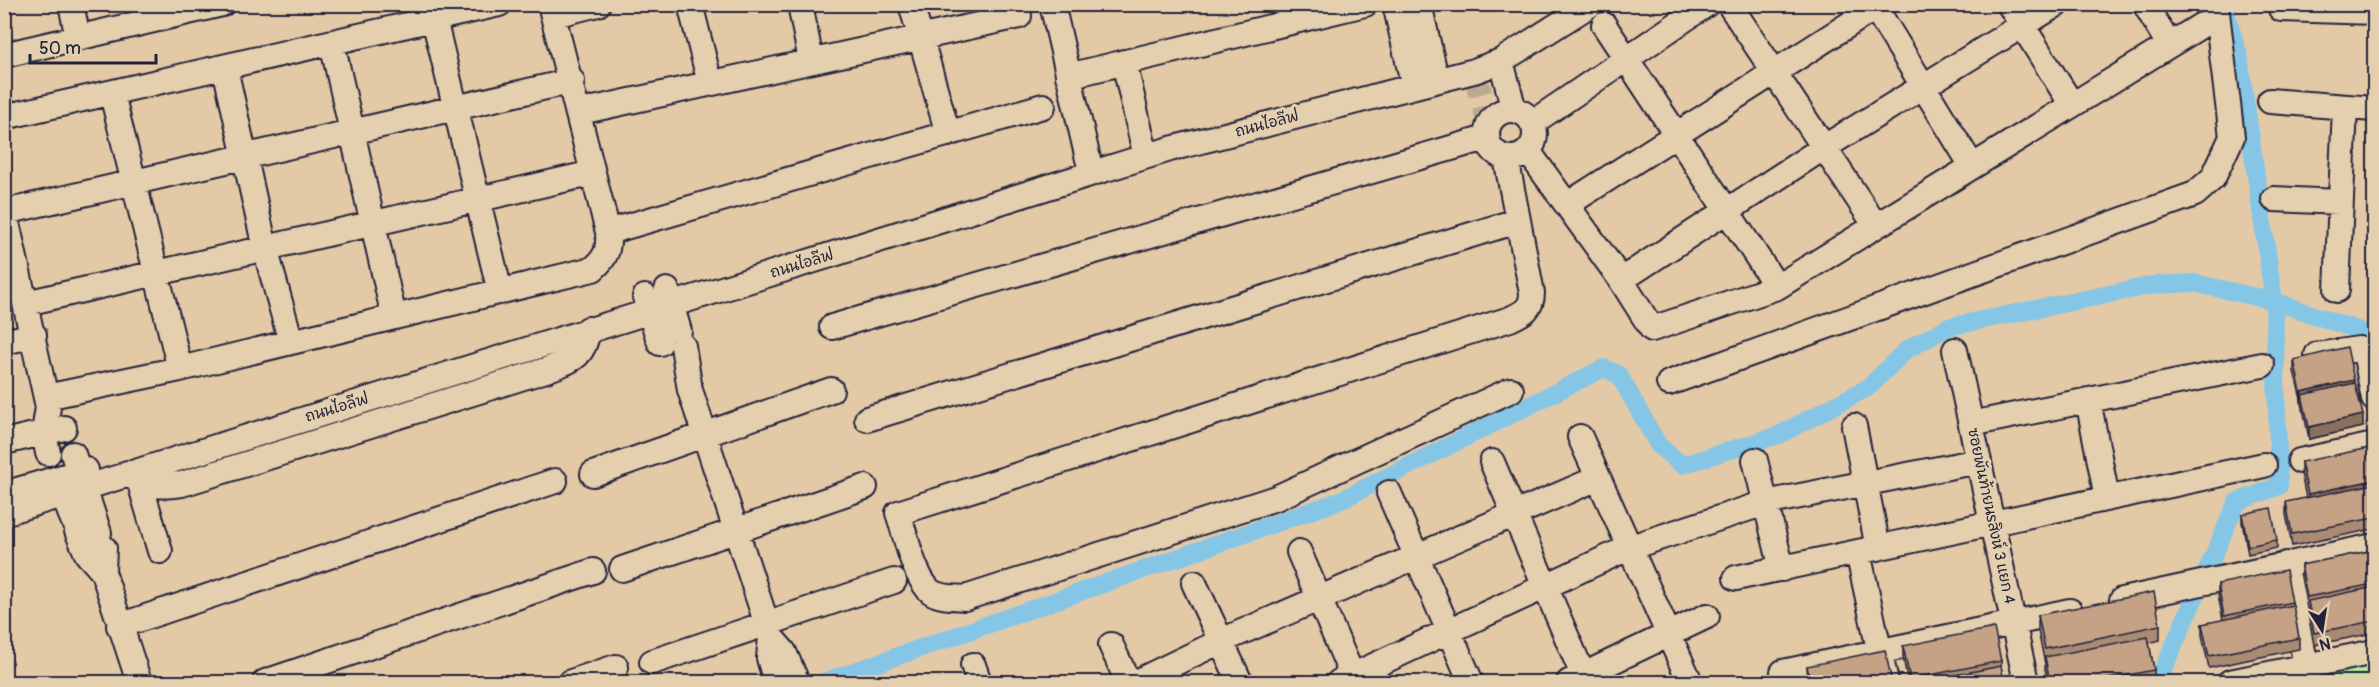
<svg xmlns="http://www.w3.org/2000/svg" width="2379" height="687" viewBox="0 0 2379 687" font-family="Pangolin,'Playpen Sans Thai',sans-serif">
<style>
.green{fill:#bce6a3;stroke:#6f846f;stroke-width:1.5}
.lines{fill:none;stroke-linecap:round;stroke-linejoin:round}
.canal{stroke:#85c6e6;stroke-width:18}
.minor-tunnel{stroke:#bda891;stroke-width:24;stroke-dasharray:24 12;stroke-linecap:butt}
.minor-casing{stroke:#22223b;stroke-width:28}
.minor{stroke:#e4d0af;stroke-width:24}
.wall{fill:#a98b73;stroke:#22223b;stroke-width:1.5}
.shaded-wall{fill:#8a715e;stroke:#22223b;stroke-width:1.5}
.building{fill:#c5a286;stroke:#22223b;stroke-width:1.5}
.labels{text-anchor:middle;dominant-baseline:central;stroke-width:6;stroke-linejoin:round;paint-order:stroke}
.street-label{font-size:15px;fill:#22223b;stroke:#e4d0af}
</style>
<rect width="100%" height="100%" fill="#e4c9a7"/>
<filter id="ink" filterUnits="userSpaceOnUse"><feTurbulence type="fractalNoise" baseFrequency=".0167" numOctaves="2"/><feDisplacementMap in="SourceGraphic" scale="12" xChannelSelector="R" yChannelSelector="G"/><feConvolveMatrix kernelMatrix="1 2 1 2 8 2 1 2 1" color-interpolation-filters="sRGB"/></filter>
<g filter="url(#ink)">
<path class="green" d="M 2374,660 L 2374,682 L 2265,682 Z"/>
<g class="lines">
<path class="canal" d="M 824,682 L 1339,501 L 1604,368 L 1619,375 L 1659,446 L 1682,465 L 1779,435 L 1869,387 L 1906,350 L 1948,327 L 2154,285 L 2194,283 L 2274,301 L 2374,336
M 2162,682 L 2159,679 L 2237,502 L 2279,486 L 2274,301 L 2239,56 L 2224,7 L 2231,4"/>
<path class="minor-tunnel" d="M 1474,71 L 1489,123"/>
<defs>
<path id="minor" d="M 71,4 L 78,38
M 690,4 L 710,83
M 800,4 L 811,61
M 911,4 L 948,134
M 1052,4 L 1088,159
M 1395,4 L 1411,74
M 1419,4 L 1434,69
M 1729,4 L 1876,226
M 1873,4 L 1972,166
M 2009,4 L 2072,105
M 2145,4 L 2169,45
M 2281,9 L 2374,12
M 554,15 L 598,4
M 434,19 L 500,292
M 1604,25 L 1777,287
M 332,43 L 394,317
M 4,55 L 222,4
M 1501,61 L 1514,110
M 1124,62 L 1143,144
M 225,68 L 265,248 L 291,342
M 1068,76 L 1365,4
M 112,94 L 180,369
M 2270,101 L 2374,109
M1487 134a24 24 0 1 1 48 0a24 24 0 1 1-48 0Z
M 580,112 L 1019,16
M 4,117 L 499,4
M 1532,123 L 1707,4
M 1528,151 L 1621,280 L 1652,329 L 1777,287 L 2202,25
M 1506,158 L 1532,293 C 1532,309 1523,313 1510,319 L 898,513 C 906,536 912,570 928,589 C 936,598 954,597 965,598 L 1276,498 L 1511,390
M 2274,199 L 2340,202
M 1568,204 L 1881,4
M 4,209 L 48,407 L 44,433 L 48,453
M 5,212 L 572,81
M 608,232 L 1043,106
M 1621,280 L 1823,148 L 2057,4
M 667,290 L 679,331
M 2337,290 L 2345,107
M 645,297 L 660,343
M 26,303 L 593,173
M 832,327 L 1486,138
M 4,342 L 34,335
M 683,346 L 690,390 L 771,637 L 769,658 L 776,682
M 1955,350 L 2026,682
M 2317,355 L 2359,349 L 2366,357 L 2374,399
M 1669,383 L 2195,194 L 2213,178 L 2232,137 L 2217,13 L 2212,4
M 46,397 L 180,369 L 593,269 C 606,258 609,250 608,232 L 550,4
M 2088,400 L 2107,498
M 867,419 L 1517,221
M 1971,424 L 2262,365
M 1854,426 L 1878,548
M 1580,437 L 1690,682
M 4,442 L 64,428
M 73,454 L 99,533
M 1755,460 L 1782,569
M 2300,461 L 2374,445
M 1492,462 L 1586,682
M 127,473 C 146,487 159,487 182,484 L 546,370 C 571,360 584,359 588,329
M 593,474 L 831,390
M 57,480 L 73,520
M 140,483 L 160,551
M 1389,493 L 1471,682
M 4,494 L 86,470
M 4,513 L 1170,149 L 1474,71 L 1501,61 L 1591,4
M 77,531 L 87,554 L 103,572
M 104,548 L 103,572 L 139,682
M 1299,552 L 1355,682
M 1858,552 L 1886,682
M 2286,564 L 2306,666
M 622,569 L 865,487
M 1736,578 L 2264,465
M 1194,583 L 1240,682
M 2122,600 L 2374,546
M 119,626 L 555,481
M 771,637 L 784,652 L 797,682
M 1111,645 L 1128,682
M 652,662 L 894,581
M 973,665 L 979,682
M 1783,672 L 2070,611
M 265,682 L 593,571
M 571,682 L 616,667
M 1136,682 L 1221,641 L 1598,478
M 1339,682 L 1628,548 L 1765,503 L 1979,461
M 1569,682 L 1707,616
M 2230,682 L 2374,652"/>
</defs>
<use href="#minor" class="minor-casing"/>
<use href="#minor" class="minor"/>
</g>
<path class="wall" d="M 2294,360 L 2354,383 L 2363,427 L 2309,439 L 2302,403 L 2294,371 Z
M 2301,462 L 2374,474 L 2374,529 L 2292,546 L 2286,514 L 2286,502 L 2306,498 L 2301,473 Z
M 2242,514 L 2277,540 L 2277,548 L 2248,554 L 2242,522 Z
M 2374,550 L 2374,633 L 2314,645 L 2301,577 L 2301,565 Z
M 2218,584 L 2292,602 L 2299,638 L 2299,649 L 2209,668 L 2202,635 L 2202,624 L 2223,620 L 2218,595 Z
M 2038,615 L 2160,625 L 2160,640 L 2149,643 L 2154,670 L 2154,682 L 2048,682 L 2045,669 L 2045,664 L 2038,631 Z
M 1903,646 L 2001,661 L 2001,667 L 2004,682 L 1908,682 L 1903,658 Z
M 1807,666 L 1892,682 L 1808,682 Z"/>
<path class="shaded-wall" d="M 2354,380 L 2354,391 L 2302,395 L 2301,403 L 2301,392 Z
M 2363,415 L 2363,427 L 2309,439 L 2309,427 Z
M 2374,480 L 2374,492 L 2308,506 L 2308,494 Z"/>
<path class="building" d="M 2347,347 L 2354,380 L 2301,392 L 2294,360 Z
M 2355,383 L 2363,415 L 2309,427 L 2302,395 Z
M 2369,448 L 2374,474 L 2374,480 L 2308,494 L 2301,462 Z
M 2374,484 L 2374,518 L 2292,534 L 2286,502 Z
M 2271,508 L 2277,540 L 2248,546 L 2242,514 Z
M 2374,550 L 2374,584 L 2307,597 L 2301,565 Z
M 2286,570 L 2292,602 L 2224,616 L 2218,584 Z
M 2374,587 L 2374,621 L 2314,633 L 2308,601 Z
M 2154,592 L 2160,625 L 2045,649 L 2038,615 Z
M 2293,605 L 2299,638 L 2209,656 L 2202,624 Z
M 1994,628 L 2001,661 L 1910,679 L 1903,646 Z
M 2148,637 L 2154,670 L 2092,682 L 2050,682 L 2045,657 Z
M 1885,650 L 1892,682 L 1810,682 L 1807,666 Z
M 2001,666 L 2004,682 L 1921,682 Z"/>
</g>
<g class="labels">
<g class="street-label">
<text transform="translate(1267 124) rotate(-15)">ถนนไอลีฟ</text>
<text transform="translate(802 264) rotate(-17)">ถนนไอลีฟ</text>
<text transform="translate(337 408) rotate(-17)">ถนนไอลีฟ</text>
<text transform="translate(1991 516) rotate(78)">ซอยพันท้ายนรสิงห์ 3 แยก 4</text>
</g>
</g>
<rect width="2379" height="687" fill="none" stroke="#e4d0af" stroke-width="24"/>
<rect x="12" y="12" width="2355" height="663" fill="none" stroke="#22223b" stroke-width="2" filter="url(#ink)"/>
<g transform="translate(2322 630) rotate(168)" stroke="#e4d0af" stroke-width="4.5" paint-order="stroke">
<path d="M0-4.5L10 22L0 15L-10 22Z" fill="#22223b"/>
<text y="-9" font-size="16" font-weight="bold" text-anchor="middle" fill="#22223b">N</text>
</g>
<path d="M30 54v9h126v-9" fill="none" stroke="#22223b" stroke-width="3"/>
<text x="39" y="54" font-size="18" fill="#22223b" stroke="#e4d0af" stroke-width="4.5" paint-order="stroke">50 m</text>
</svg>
